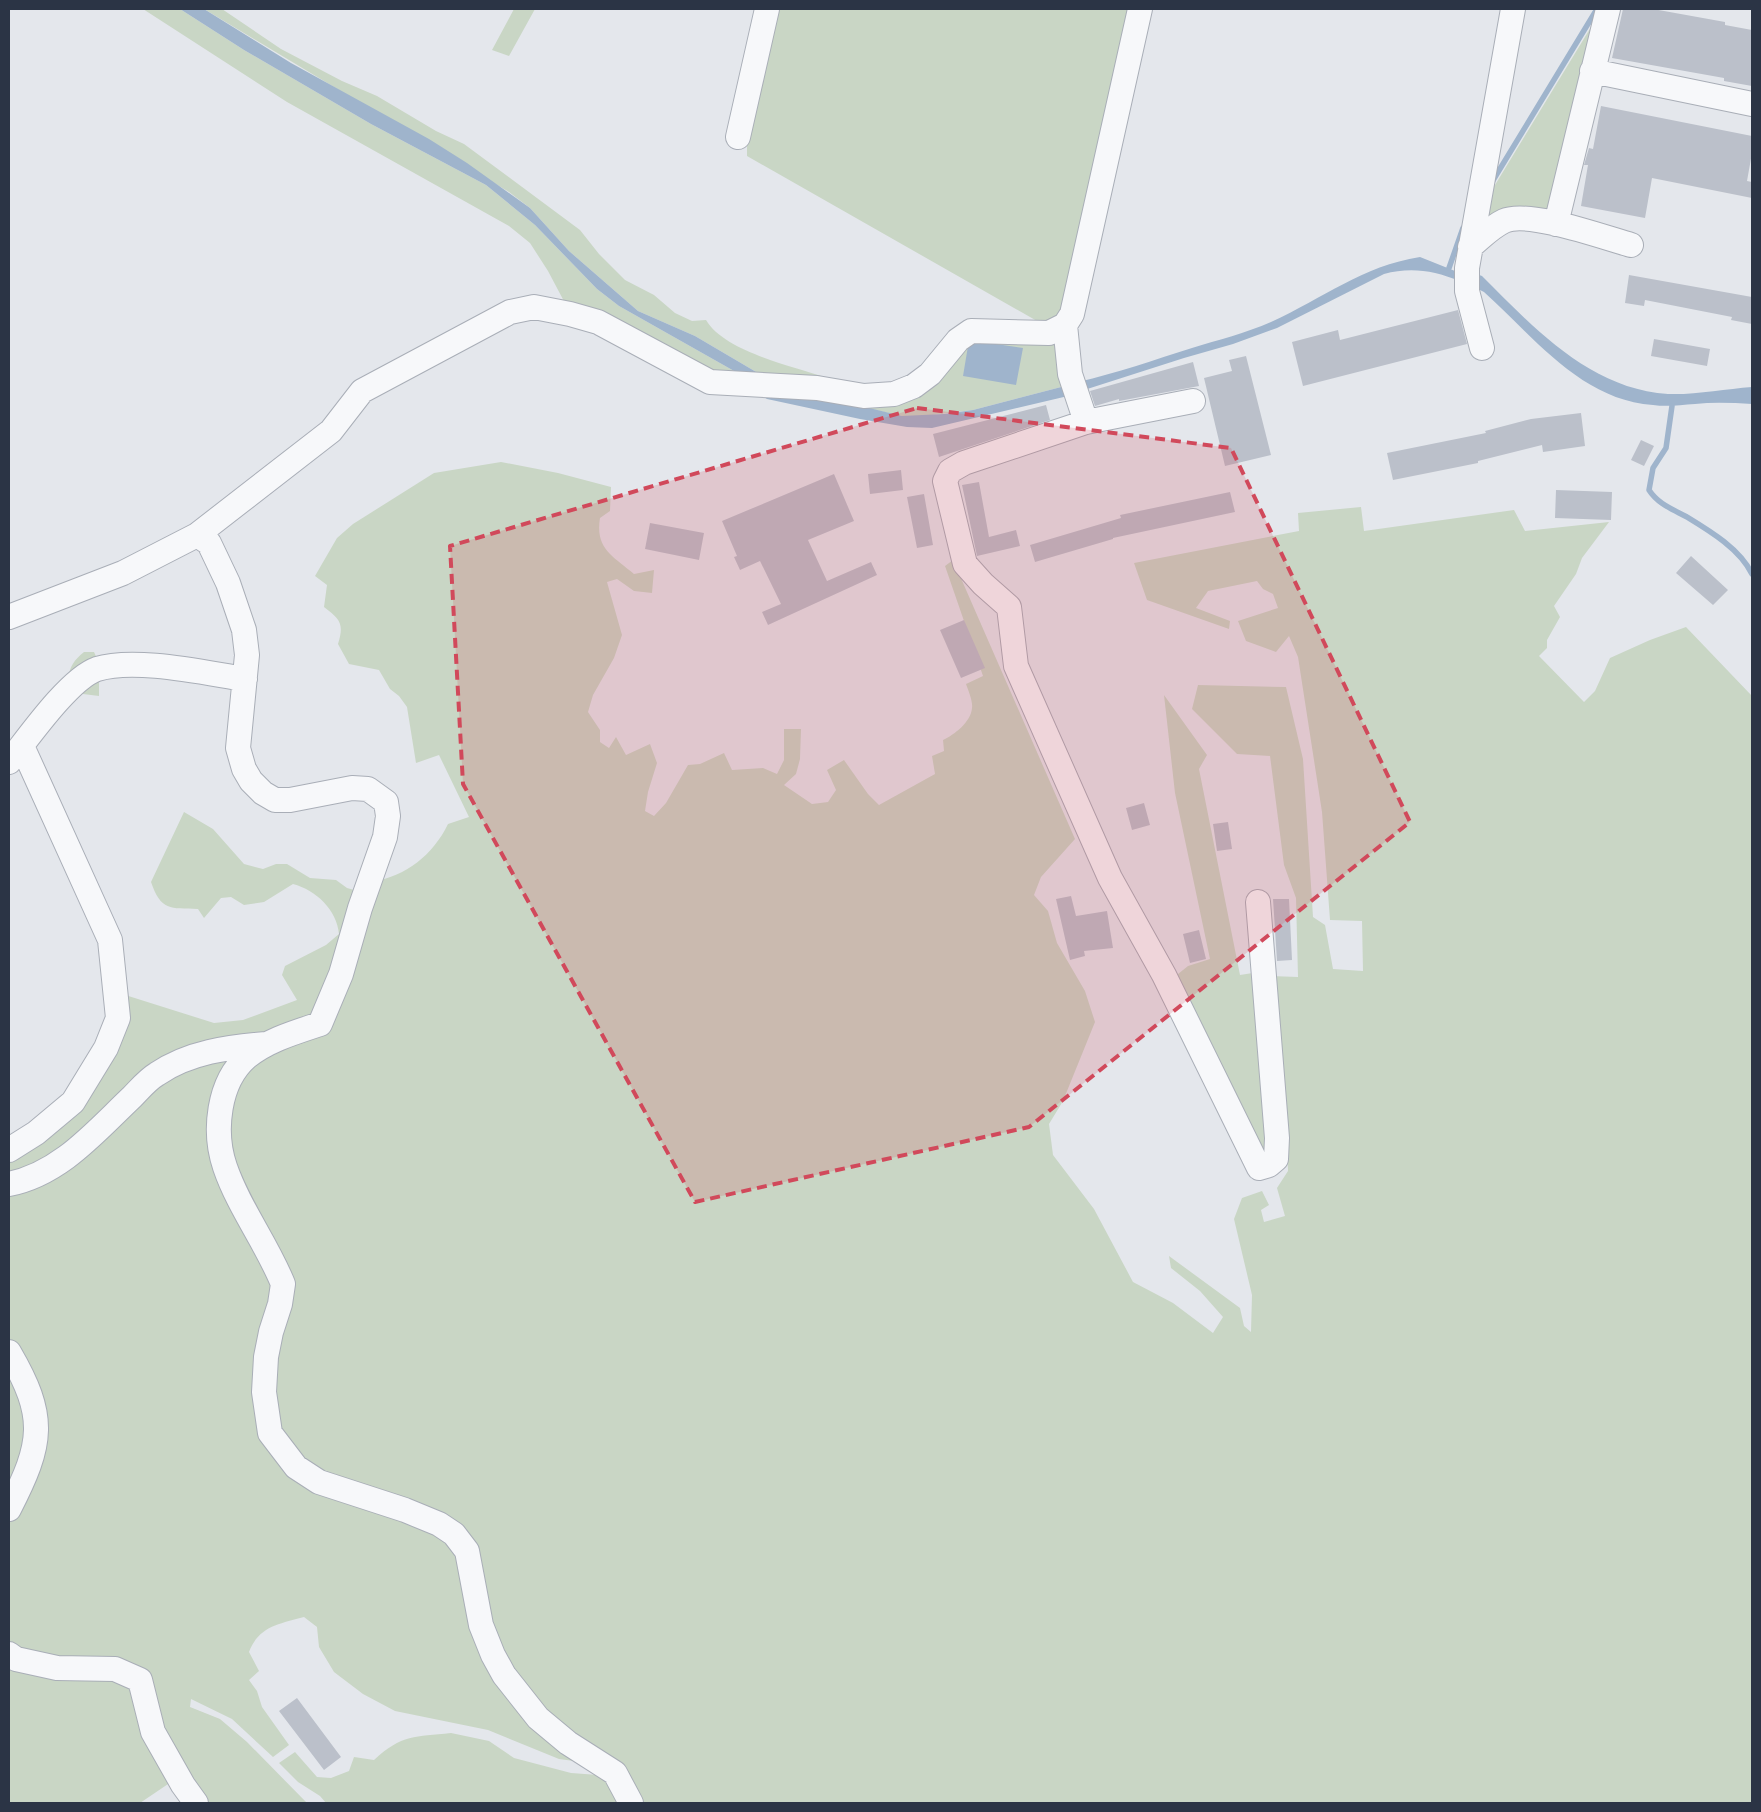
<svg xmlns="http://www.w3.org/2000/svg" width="1761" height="1812" viewBox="0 0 1761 1812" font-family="Ubuntu,sans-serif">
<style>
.green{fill:#c9d6c5}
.water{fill:#9fb4cc}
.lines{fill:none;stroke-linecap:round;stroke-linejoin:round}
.stream{stroke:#9fb4cc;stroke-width:5.5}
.building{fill:#bbc0ca}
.minor-casing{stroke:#a9aeb7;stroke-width:26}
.minor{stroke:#f7f8fa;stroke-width:24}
.marked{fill:#d1495b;fill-opacity:0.2;stroke:#d1495b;stroke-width:4;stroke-dasharray:10 6;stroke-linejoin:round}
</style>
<rect width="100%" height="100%" fill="#e4e7ec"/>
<path class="green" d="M 143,9 L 180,9 L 244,50 L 371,124 L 486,185 L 535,225 L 597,289 L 619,306 L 750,380 L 709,378 L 566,305 L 548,271 L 530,243 L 509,226 L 287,102 Z
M 204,9 L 222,9 L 281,49 L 342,81 L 377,96 L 436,131 L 464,144 L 580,230 L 599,254 L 625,280 L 654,295 L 675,313 L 692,321 L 706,320 C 725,352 793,366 827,378 C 839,382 851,387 863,392 L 763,376 L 695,336 L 638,311 L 569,251 L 530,208 L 509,192 Z
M 514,9 L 535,9 L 509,56 L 492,50 Z
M 779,9 L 1134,9 L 1070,306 L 1051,329 L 747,156 L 747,141 Z
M 1602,9 L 1548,212 L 1483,227 L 1485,193 L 1495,185 Z
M 1056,342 L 1065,386 L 973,410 L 924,416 L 902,416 L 814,396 L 880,403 L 964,343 Z
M 501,462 L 558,473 L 611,487 L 610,511 L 600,518 C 595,549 613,556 634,574 L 654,570 L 652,593 L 634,591 L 617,579 L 607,582 L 622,635 L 614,658 L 593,695 L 588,712 L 600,730 L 600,742 L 609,748 L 616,737 L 626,755 L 650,744 L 657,763 L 648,792 L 645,811 L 654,816 L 666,803 L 688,765 L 700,764 L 724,753 L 732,770 L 763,768 L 777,774 L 784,760 L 784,729 L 801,729 L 800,759 L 796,774 L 784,785 L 812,804 L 828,802 L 836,790 L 827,770 L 844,760 L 868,794 L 879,805 L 935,774 L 932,756 L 944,751 L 943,740 C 954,735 971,722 972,708 C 973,701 968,690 966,684 L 983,676 L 945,566 L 953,560 L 1075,839 L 1041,877 L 1034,895 L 1048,911 L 1057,943 L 1085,991 L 1095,1022 L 1063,1101 L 1049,1124 L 1053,1155 L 1094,1209 L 1133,1282 L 1173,1303 L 1213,1333 L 1223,1317 L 1200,1291 L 1171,1268 L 1169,1256 L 1240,1308 L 1244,1326 L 1251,1332 L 1252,1295 L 1234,1219 L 1242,1198 L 1262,1191 L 1269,1205 L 1261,1210 L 1264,1222 L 1285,1216 L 1277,1188 L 1288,1171 L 1286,1107 L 1269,976 L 1298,977 L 1296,898 L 1284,865 L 1270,756 L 1237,754 L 1192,709 L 1198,685 L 1286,687 L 1303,759 L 1313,917 L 1325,925 L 1333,969 L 1363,971 L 1362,921 L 1330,920 L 1322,812 L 1298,657 L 1289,636 L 1276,652 L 1246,641 L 1238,621 L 1278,608 L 1273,594 L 1263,589 L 1257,581 L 1208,591 L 1196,608 L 1230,621 L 1229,629 L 1147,600 L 1134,563 L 1299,531 L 1298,513 L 1361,507 L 1364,531 L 1514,510 L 1525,531 L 1609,522 L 1582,558 L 1576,574 L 1554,606 L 1560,617 L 1547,640 L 1547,648 L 1539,656 L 1584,702 L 1595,691 L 1610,658 L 1650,640 L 1686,627 L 1752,696 L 1752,1803 L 635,1803 L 593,1757 L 507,1673 L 470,1550 L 321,1479 L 274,1432 L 267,1392 L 283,1305 L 223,1137 L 237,1073 L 323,1027 L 372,882 C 406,876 433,855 448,824 L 469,817 L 439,755 L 416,763 L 407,707 L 399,696 L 390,689 L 379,670 L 349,664 L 338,644 C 344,624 341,620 324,607 L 327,585 L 315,576 L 337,538 L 353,524 L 434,473 Z
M 84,652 L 94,652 L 99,663 L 69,681 C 68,668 74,660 84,652 Z
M 99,676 L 99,696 L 83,694 L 77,690 Z
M 1164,695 L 1207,755 L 1199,769 L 1240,975 L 1259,972 L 1271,1153 L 1262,1155 L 1173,978 L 1188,966 L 1210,959 L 1175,793 Z
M 184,812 L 213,829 L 244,864 L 263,869 L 276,864 L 287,864 L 310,878 L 336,880 L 347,888 L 354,890 L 317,1021 L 194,1051 L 48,1165 L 9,1178 L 9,1156 L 77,1106 L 122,994 L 214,1023 L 243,1020 L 297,1000 L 282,975 L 285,966 L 326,945 L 339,934 C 337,910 316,890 293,884 L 264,902 L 244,905 L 231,897 L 221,898 L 204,918 L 198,909 C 170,908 161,911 151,882 Z
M 232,1050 L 217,1112 L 278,1284 L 259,1392 L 294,1470 L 452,1537 L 477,1626 L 589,1763 L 559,1759 L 488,1730 L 395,1711 L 363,1694 L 334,1672 L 319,1647 L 317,1627 L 304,1617 C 279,1624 259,1626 249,1652 L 259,1671 L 249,1680 L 257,1691 L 262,1707 L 289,1745 L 273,1757 L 232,1719 L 191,1699 L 190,1707 L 220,1719 L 247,1742 L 307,1803 L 199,1803 L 185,1784 L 142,1678 L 9,1651 L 9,1514 L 34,1463 L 9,1347 L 9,1186 L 158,1076 Z
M 9,1362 L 32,1434 L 9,1497 Z
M 9,1661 L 135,1684 L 174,1780 L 140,1803 L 9,1803 Z
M 451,1733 L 489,1741 L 514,1758 L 571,1773 L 612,1776 L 627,1803 L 326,1803 L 320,1796 L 298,1782 L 279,1763 L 295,1752 L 317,1777 L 331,1778 L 349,1771 L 354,1757 L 374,1760 C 402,1734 415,1737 451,1733 Z"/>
<path class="water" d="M 180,9 L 204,9 L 291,63 L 429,139 L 467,163 L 530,208 L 569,251 L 638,311 L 695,336 L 763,376 L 861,406 L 902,416 L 944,414 L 973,410 L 1065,386 L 1068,396 L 932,428 L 907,427 L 860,419 L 767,399 L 761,395 L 750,380 L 619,306 L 597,289 L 535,225 L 486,185 L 371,124 L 244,50 Z
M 1420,257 L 1460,273 L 1459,281 C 1434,270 1409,267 1384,274 L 1277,328 L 1233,344 L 1184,358 L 1081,391 L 1078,382 C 1117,373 1154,360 1192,348 C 1218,340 1246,333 1271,322 C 1324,298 1362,266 1420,257 Z
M 1471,272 L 1482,276 C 1534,328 1590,389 1668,394 C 1695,395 1725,389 1752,387 L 1752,404 C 1733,403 1714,402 1695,404 C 1680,405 1667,407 1653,405 C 1581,400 1534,337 1484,292 L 1472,286 Z
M 969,340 L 1023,348 L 1016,385 L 963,376 Z"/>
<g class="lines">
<path class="stream" d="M 1492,182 L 1597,9
M 1449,268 L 1463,228
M 1672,406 L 1666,448 L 1653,468 L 1649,490 C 1658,504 1672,509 1687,517 C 1710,531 1740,549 1752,574"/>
</g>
<path class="building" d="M 1623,9 L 1653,9 L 1725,22 L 1725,25 L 1752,30 L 1752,86 L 1724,81 L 1724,78 L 1612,58 Z
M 1601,106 L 1752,136 L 1752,153 L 1747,181 L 1752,182 L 1752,198 L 1652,178 L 1645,218 L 1581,206 L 1588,165 L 1584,165 L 1589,148 L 1593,149 Z
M 1629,275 L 1752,297 L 1752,324 L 1731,320 L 1732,317 L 1645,300 L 1644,306 L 1625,303 Z
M 1458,310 L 1467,344 L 1303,386 L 1292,342 L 1338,330 L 1340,340 Z
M 1654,339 L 1710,349 L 1707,366 L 1651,356 Z
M 1246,356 L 1271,455 L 1225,466 L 1204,378 L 1232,371 L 1229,360 Z
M 1193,362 L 1199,386 L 1119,401 L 1119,399 L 1095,406 L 1090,391 Z
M 1046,405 L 1050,420 L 939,457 L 933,434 Z
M 1581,413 L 1585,446 L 1543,452 L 1542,445 L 1478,461 L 1478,463 L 1393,480 L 1387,453 L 1486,433 L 1485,431 L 1531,419 Z
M 1641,440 L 1654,446 L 1644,466 L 1631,460 Z
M 901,470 L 903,490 L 870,494 L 868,474 Z
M 834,474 L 854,521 L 808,540 L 827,581 L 871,562 L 877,575 L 768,625 L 762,612 L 781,604 L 760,561 L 740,570 L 734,557 L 737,556 L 722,521 Z
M 979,482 L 989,537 L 1016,530 L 1020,546 L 977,556 L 962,485 Z
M 1556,490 L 1612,492 L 1611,520 L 1555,518 Z
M 1230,492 L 1235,512 L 1113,538 L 1113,539 L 1035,562 L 1030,545 L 1121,518 L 1120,515 Z
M 924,494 L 933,545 L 917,548 L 907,497 Z
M 650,523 L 704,533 L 699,560 L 645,549 Z
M 1691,556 L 1728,590 L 1713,605 L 1676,573 Z
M 964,620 L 985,668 L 961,678 L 940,630 Z
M 1144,803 L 1150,825 L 1132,830 L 1126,808 Z
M 1228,822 L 1232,849 L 1217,851 L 1213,824 Z
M 1071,896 L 1076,916 L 1107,911 L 1113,948 L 1084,951 L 1085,956 L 1070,960 L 1056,899 Z
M 1273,899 L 1289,899 L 1292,960 L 1277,961 Z
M 1199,930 L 1206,959 L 1190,963 L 1183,934 Z
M 297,1698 L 341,1757 L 324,1770 L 279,1711 Z"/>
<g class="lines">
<defs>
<path id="minor" d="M 1592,71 L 1752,104
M 738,137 L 767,9
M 1556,224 L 1608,9
M 1470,247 C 1481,238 1491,227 1504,221 C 1528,210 1603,237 1631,245
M 1065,325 L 1070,374 L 1086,422
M 1482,348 L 1467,291 L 1467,268 L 1513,9
M 1193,401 L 1086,422 L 964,463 L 950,471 L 945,481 L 965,564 L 983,584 L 1009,607 L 1016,666 L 1110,878 L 1164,975 L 1259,1168 L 1269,1165 L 1276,1159 L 1277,1138 L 1258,902
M 197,535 L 331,431 L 362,391 L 510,312 L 534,307 L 570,314 L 598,322 L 710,382 L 817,388 L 864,396 L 894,394 L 914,386 L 930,374 L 958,340 L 971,331 L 1049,333 L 1065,325 L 1072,314 L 1140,9
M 9,617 L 123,573 L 197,535 L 209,543 L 228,583 L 244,630 L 247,655 L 238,748 L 244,769 L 251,781 L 263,793 L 275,800 L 290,800 L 352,788 L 368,789 L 386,802 L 388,816 L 385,837 L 360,908 L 341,974 L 320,1024 C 296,1032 268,1040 247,1057 C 218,1082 213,1132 225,1167 C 239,1208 267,1244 283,1284 L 280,1304 L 271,1332 L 266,1357 L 264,1392 L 270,1433 L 296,1467 L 319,1482 L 405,1510 L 439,1524 L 454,1534 L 467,1551 L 481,1625 L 493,1655 L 504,1675 L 538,1718 L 568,1743 L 615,1773 L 631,1803
M 9,762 C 28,738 69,679 97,669 C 135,657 205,673 245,679
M 9,1150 L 36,1133 L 73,1102 L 106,1048 L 118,1018 L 110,940 L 22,746
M 9,1184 C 60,1174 95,1132 132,1097 C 139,1090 147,1080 157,1074 C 189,1052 229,1047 266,1044
M 9,1352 C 47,1417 43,1443 9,1509
M 9,1654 L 16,1659 L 57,1668 L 115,1669 L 140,1680 L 153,1732 L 183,1785 L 196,1803"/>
</defs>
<use href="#minor" class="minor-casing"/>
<use href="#minor" class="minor"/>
</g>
<path class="marked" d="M 917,408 L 1231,448 L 1410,822 L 1029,1127 L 695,1202 L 463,784 L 450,546 Z"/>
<rect width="1761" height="1812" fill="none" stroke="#2b3445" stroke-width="20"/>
</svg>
